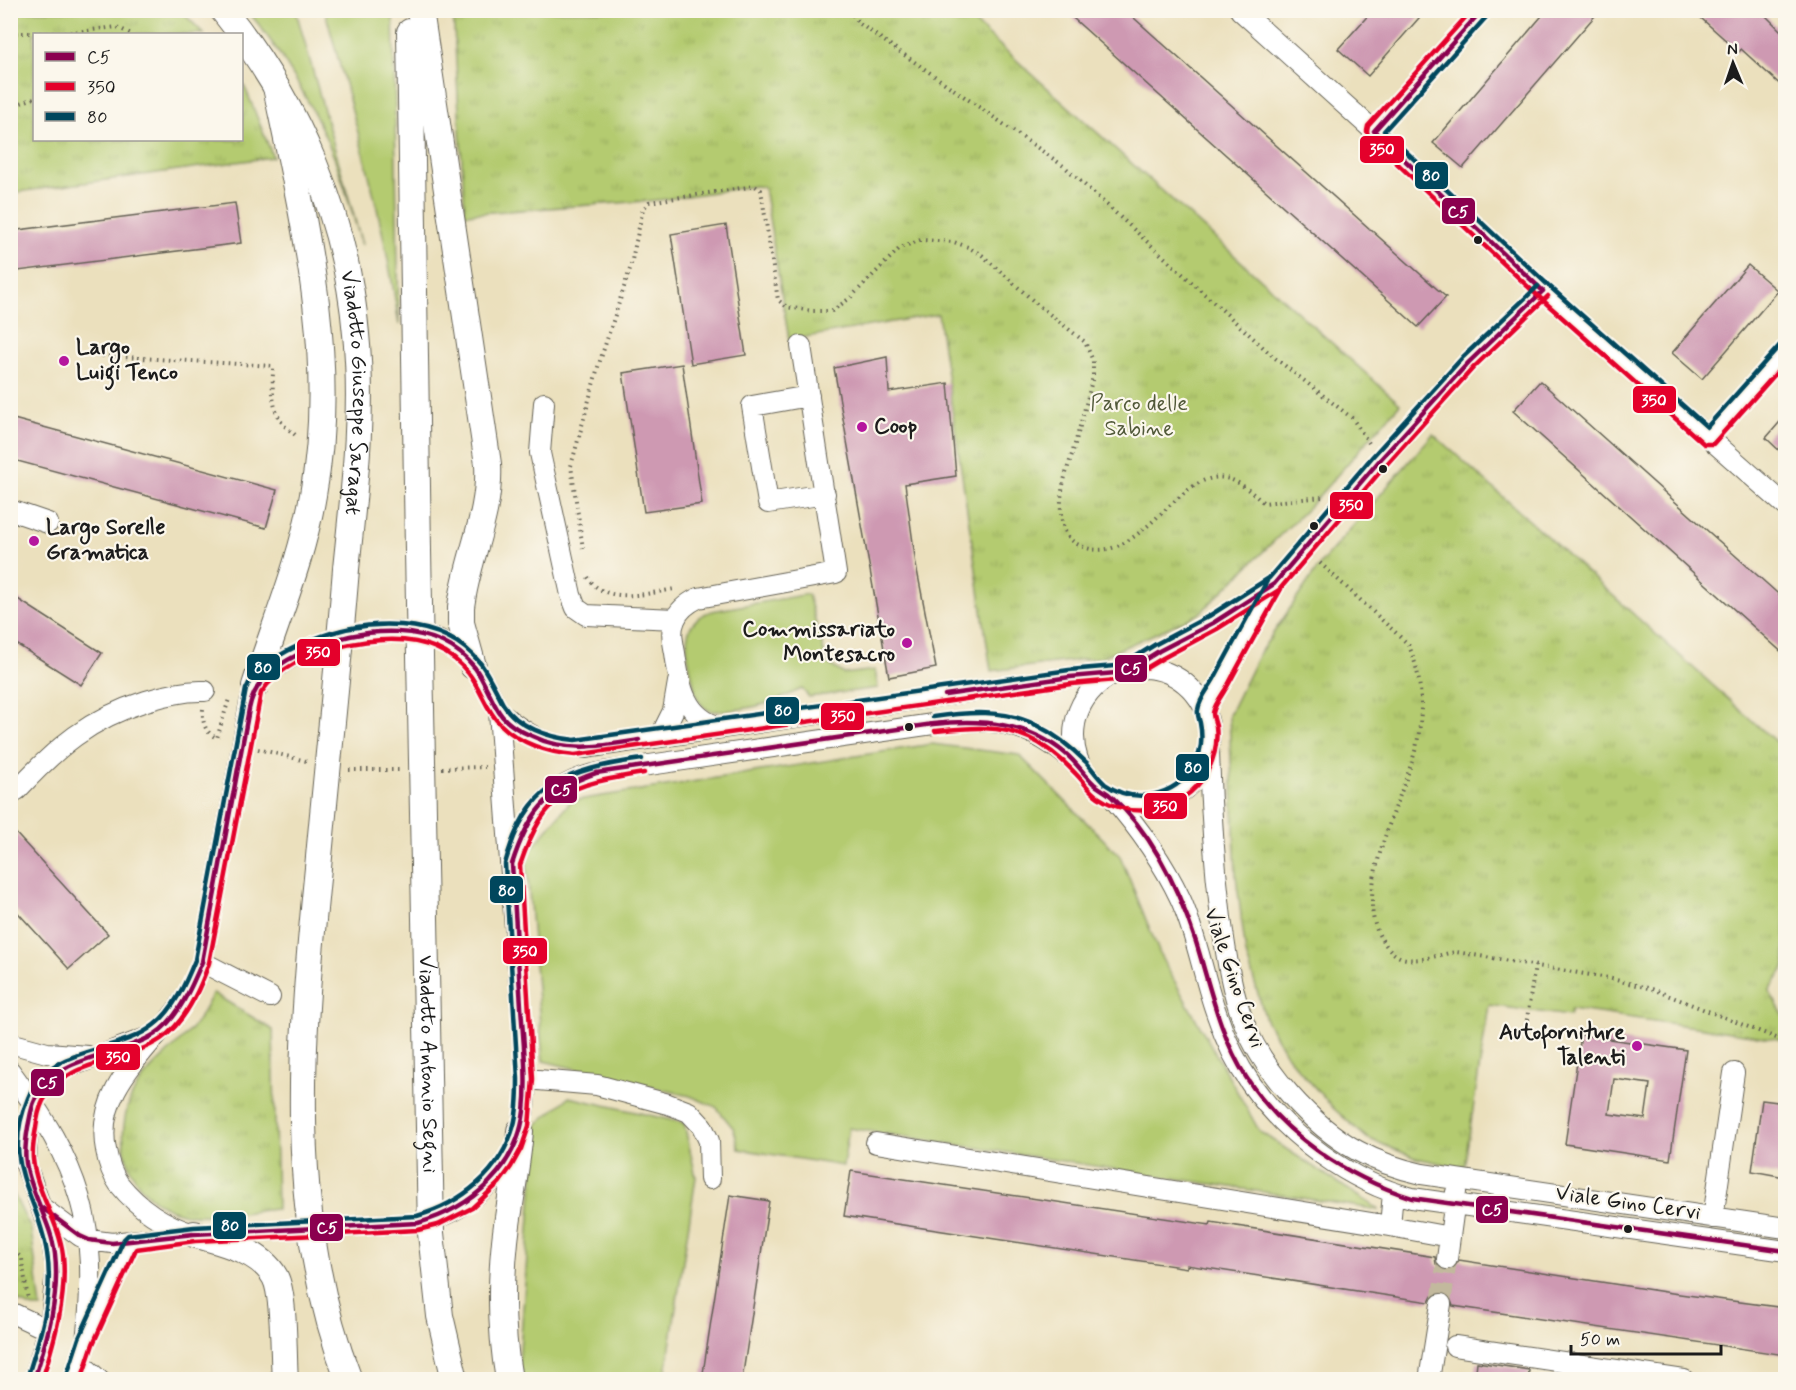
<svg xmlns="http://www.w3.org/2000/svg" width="1796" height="1390" viewBox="0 0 1796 1390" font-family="Mynerve,sans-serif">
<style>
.green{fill:#b4cb70;stroke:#687446;stroke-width:1.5}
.park{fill:url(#park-tufts);stroke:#687446;stroke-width:1.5}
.building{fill:#ce99b2;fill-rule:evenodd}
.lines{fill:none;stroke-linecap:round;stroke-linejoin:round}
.minor-tunnel{stroke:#c2b99d;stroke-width:20;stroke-dasharray:20 10;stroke-linecap:butt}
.minor-casing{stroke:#646154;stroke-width:22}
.major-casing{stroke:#646154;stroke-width:28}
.path{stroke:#646154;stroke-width:4;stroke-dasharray:1.5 4.5;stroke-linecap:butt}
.minor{stroke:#fff;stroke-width:20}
.major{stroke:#fff;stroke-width:26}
.major-bridge-casing{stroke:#646154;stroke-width:28;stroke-linecap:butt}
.major-bridge{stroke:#fff;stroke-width:26}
.bus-1-casing{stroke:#fbf7ec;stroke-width:9}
.bus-2-casing{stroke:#fbf7ec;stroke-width:9}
.bus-3-casing{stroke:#fbf7ec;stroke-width:9}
.bus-1{stroke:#8b004f;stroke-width:4.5}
.bus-2{stroke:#e4002b;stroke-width:4.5}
.bus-3{stroke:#00475d;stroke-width:4.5}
.bus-dot{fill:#1c1c1c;stroke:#fbf7ec;stroke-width:2}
.poi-dot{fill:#b5179e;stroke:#fbf7ec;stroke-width:2}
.labels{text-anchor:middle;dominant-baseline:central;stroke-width:4.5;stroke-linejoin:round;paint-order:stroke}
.poi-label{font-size:22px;font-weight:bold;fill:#1c1c1c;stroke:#fbf7ec;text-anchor:start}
.street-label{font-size:22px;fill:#1c1c1c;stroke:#fbf7ec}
.park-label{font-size:22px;fill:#515939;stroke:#fbf7ec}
.line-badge{stroke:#fbf7ec;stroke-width:2}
.badge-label{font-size:16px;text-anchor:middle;font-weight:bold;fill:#fff}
</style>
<defs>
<pattern id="park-tufts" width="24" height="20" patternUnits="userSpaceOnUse" patternTransform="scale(1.5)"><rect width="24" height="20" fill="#b4cb70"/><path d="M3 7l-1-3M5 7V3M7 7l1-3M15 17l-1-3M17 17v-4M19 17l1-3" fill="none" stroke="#9aae60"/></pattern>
</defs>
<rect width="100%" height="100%" fill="#fbf7ec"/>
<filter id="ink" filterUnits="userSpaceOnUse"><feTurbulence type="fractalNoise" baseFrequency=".0167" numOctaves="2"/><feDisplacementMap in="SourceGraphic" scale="12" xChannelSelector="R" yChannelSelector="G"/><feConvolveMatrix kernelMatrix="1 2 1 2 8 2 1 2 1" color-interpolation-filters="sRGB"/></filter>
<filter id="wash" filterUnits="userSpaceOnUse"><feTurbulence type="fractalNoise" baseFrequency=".008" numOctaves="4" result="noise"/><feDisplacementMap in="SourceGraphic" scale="24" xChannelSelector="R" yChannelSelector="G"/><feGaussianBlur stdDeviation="1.35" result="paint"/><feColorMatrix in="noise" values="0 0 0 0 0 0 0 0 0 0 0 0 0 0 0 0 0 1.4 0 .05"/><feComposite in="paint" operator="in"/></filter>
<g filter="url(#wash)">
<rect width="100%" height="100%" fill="#ebe0bd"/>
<path class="green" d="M 248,11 L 296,11 L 362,245 C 353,216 345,186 334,157 C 314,107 282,52 248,11 Z
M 325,11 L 393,11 L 399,325 C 384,218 353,114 325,11 Z
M 808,594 L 827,663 L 844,674 L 875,670 L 878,688 L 809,697 L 802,689 C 791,693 780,700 768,703 C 756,707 719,714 708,710 C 701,706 697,699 695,691 C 690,661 673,623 712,611 Z
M 932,744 L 1019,755 L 1120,856 L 1162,959 L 1260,1132 L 1380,1210 L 849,1128 L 843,1166 L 739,1149 L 734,1129 L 716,1107 L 690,1096 L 543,1061 L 526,855 L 571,801 Z
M 569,1097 L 684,1123 L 696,1177 L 665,1379 L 524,1379 L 519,1363 L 537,1124 Z"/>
<path class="park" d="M 10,11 L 181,11 L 204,34 L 34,34 L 34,140 L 242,140 L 242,83 L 247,92 L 273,157 L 11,193 Z
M 453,11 L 985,11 L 974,22 L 1400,404 L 1310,506 L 1199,614 L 1102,657 L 991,671 L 938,314 L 789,340 L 764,187 L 755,186 L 659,200 L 465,214 Z
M 1433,434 L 1786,751 L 1785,967 L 1769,991 L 1785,1018 L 1785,1040 L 1571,1009 L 1569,1016 L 1489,1005 L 1464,1168 L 1416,1158 L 1367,1138 L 1333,1108 L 1287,1056 L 1266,1020 L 1246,954 L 1236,876 L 1229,715 L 1259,654 L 1321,563 Z
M 213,993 L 273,1030 L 277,1209 C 253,1211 218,1217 195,1215 C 131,1210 106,1140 136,1088 C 147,1070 165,1056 180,1041 C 195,1027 204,1011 213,993 Z
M 10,1187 L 31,1229 L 41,1308 L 33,1308 L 11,1298 Z"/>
<g id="blocks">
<path class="building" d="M 1064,10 L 1125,10 L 1446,297 L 1418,327 Z
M 1373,10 L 1426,10 L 1368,76 L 1338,49 Z
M 1547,10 L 1600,10 L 1463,168 L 1433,143 Z
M 1692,10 L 1760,10 L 1785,35 L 1785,89 L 1741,49 L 1739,52 Z
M 235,203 L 241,243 L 10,272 L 10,231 Z
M 726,225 L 746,355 L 691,364 L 671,234 Z
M 1748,265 L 1778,291 L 1702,379 L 1672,353 Z
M 887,357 L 889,392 L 948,383 L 956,476 L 905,484 L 916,565 L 936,668 L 889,677 L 834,368 Z
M 682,364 L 702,504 L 644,512 L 623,373 Z
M 1540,381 L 1785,600 L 1785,655 L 1513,411 Z
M 1785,416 L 1785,456 L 1766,438 Z
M 10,418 L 277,490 L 266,528 L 10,459 Z
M 10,594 L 102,653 L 81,685 L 10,640 Z
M 10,827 L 108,934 L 69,969 L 10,904 Z
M 1581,1035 L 1686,1050 L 1670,1160 L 1565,1144 ZM 1614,1079 L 1650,1084 L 1645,1119 L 1609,1114 Z
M 1762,1100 L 1785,1103 L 1785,1177 L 1752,1171 Z
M 851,1171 L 1210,1225 L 1211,1222 L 1435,1257 L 1436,1264 L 1445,1271 L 1452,1270 L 1459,1260 L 1672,1293 L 1785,1308 L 1785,1355 L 1453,1306 L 1449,1295 L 1442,1292 L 1432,1296 L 1429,1302 L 1187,1265 L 1187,1268 L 844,1216 Z
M 730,1195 L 769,1201 L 742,1380 L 702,1380 Z
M 1477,1362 L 1529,1370 L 1528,1380 L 1475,1380 Z"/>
</g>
</g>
<g filter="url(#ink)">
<use href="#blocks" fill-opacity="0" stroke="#646154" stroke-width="1.5"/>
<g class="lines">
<path class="minor-tunnel" d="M 1441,1304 L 1447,1259"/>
<defs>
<path id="minor" d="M 1240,10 L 1374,131 L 1543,291 L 1786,506
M 1374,131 L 1482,10
M 809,396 L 752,406 L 768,503 L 825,494
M 544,403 L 540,453 L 571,595 L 576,608 L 586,615 L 675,619
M 1708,438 L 1786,350
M 10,510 L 48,523
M 1132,668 L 1159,651 L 1213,623 L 1272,586
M1074 736a68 68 0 1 1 136 0a68 68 0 1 1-136 0Z
M 1205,711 L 1274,584 L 1379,461 L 1469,362 L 1543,291
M 499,712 C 525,734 550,749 585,748 L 1070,677 L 1116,673
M 721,727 C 685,719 679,684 675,653 C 673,642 670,631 675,620 C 679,609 688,603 698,598 L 836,573 L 801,346
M 660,737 L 673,711 L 678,682
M 1209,745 C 1210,803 1214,860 1221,918 C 1226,952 1230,987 1243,1020 C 1261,1069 1312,1126 1358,1151 C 1378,1162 1400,1169 1422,1174 L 1786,1228
M 10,793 L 17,790 C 57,747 89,719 146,701 C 165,695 185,690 205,691
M 1111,796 C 1138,827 1162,860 1180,898 C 1197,935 1203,977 1217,1015 C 1225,1039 1236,1063 1251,1084 C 1289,1137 1350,1182 1412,1198 L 1786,1251
M 514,857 C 529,807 556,779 608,771 L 933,724 C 1001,716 1033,723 1083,770
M 202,962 L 270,997
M 10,1043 L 47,1053 L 88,1056
M 10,1071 C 80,1166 100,1223 86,1341
M 526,1079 L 597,1085 L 668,1104 L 689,1112 L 702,1126 L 709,1141 L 710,1179
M 10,1137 L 26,1165
M 876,1143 L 1390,1226
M 1393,1193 L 1390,1226 L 1450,1237
M 41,1207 L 80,1236 L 89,1240 L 112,1243 L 194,1234 L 418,1223 C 465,1214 507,1176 520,1130 C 525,1113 525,1097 526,1079 L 499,712 C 487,686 474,658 448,644 C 396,615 294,640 257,685 C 250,694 248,713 246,724 L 202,962 C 196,978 189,993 179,1007 C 148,1051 94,1090 106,1150 C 108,1162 112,1174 119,1184 C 139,1209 163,1225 194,1234
M 1713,1218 L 1734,1073
M 1447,1259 L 1456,1192
M 10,1312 L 48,1330
M 1455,1346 L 1684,1380
M 79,1362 L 99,1380
M 34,1380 L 51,1319 L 56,1270 L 51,1236 L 26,1165 L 28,1128 L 34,1103 L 43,1086 L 61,1070 L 154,1035
M 73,1380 L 86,1341 L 131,1242
M 1429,1380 L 1441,1304"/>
<g id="major">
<path id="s1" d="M 223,10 C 297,102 346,216 356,334 C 364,412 354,491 346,569"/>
<path d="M 420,10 L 488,464 C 491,514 467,558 461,607 L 461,623 L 473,666"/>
<path d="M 410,32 L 418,551"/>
<path d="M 255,686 C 275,623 302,561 313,495 C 338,359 304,221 276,87"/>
<path d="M 194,1234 C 221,1242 260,1250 275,1277 C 285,1296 283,1356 285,1380"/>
<path d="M 509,1380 C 501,1334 500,1287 505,1241 C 509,1204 517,1168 520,1131"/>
</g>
</defs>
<use href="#minor" class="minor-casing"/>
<use href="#major" class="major-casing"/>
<path class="path" d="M 849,10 L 860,24 L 1065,167 L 1275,358 L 1352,418 L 1369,443
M 10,33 L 65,33 L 117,27 L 131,34
M 10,107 L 34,98
M 90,355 L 273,366 C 273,386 270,407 283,424 C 287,429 293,432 297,437
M 583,549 L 571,466 L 598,367 L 630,269 L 643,209 L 649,202 L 755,186 L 761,190 L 778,300 L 787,307 L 812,311 L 832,311 L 850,298 L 900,248 L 921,240 L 954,242 L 968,247 L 982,255 L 1038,305 L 1085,342 L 1093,361 L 1093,376 C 1087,402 1080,426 1073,451 C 1068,467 1062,483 1061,500 C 1060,516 1062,536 1077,544 C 1131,573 1170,485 1213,478 C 1234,474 1249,491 1264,503 L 1322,497
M 1320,563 L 1408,644 C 1421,672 1424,707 1418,738 C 1409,792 1345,894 1385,944 C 1390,950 1394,955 1402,958 C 1420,963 1439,954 1456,952 L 1608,978 L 1652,989 L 1779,1039
M 588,577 C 604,606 649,593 675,589
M 203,709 C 202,722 205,733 217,738 L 229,699
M 258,749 L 306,761
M 442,768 L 485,767
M 349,770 L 401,770
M 1525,1032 L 1535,966
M 10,1246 L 22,1259 L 28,1300"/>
<use href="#minor" class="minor"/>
<use href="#major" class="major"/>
<defs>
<g id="major-bridge">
<path id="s2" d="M 418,551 L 431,1233 L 440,1316 L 455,1380"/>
<path d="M 346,569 C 338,669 327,768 318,868 C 301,1038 285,1216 349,1380"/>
</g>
</defs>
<use href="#major-bridge" class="major-bridge-casing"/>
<use href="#major-bridge" class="major-bridge"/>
<defs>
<path id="bus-1" d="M 1374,131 L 1543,291
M 1374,131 L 1482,10
M 945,695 L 1070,677 L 1116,673 L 1130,669 L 1159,651 L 1213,623 L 1274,584 L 1379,461 L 1469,362 L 1543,291
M 41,1207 L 80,1236 L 89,1240 L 112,1243 L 194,1234 L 418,1223 C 472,1208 517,1168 524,1111 C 528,1076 523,1040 521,1006 C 518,958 515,911 512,864 C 528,815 545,790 596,773 L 933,724 C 981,719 1028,722 1066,754 C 1077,763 1084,775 1094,784 C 1100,789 1107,792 1112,797 C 1153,834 1179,890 1196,942 C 1210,987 1220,1036 1246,1077 C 1284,1136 1347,1177 1412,1198 L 1786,1251
M 34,1380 C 47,1339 60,1297 55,1254 C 51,1222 31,1195 26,1163 C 24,1151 26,1139 28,1127 C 30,1118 31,1108 35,1100 C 56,1053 117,1058 155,1034 C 178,1019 192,986 202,962 L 249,709 C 255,677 282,661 310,649 C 361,627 437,619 475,668 C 485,682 490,698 499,712 C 506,723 520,731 532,736 C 566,753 603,746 639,740"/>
<path id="bus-2" d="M 1472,10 L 1368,126 L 1367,131 L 1368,136 L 1538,296 L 1704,444 L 1713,444 L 1786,362
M 935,731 C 966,728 1000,724 1029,738 C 1047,746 1063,760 1076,774 C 1084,782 1089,791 1098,797 C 1134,822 1183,811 1206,774 C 1214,760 1218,743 1216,726 C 1215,722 1213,717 1213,713 C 1214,705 1224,692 1228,685 C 1245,653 1263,621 1281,589
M 42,1380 C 55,1339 67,1297 63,1255 C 59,1221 36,1192 33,1159 C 32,1149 34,1138 36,1128 C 37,1119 39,1109 43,1101 C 66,1058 124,1064 161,1039 C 184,1023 200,989 209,963 L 261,693 C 277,668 311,653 338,647 C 383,636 438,633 469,674 C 481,689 486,710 500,724 C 519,743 548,753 575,755 L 1071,684 L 1117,680 L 1133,676 L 1163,658 L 1217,629 L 1279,590 L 1385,466 L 1474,367 L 1548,296
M 81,1380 L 93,1344 L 136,1249 L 195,1241 L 418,1230 L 438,1225 L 472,1208 L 500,1182 L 511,1167 L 521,1149 L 529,1126 L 533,1079 L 520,865 C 546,790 569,785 644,773"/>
<path id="bus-3" d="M 1488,15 L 1384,131 L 1548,285 L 1707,427 L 1780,345
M 933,717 C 967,712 1005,709 1036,725 C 1055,734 1072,748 1087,763 C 1093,770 1098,778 1105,784 C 1134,805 1174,797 1193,767 C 1201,754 1203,738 1200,723 C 1199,719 1197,714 1198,710 C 1199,699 1210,687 1215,677 C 1232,645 1250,613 1267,581
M 27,1378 C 40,1338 54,1295 47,1253 C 38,1193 0,1165 28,1098 C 50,1043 115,1056 154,1025 C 174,1010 186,982 195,960 L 246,689 C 256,665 289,649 311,640 C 365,618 442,614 481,664 C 490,677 496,691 503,704 C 517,727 550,738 575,740 L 1069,670 L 1115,666 L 1127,662 L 1156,644 L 1209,616 L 1269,578 L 1373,456 L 1463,357 L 1538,286
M 66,1378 L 79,1338 L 124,1239 L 128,1235 L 194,1227 L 417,1216 C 462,1203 501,1172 514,1125 C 518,1110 518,1094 518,1079 L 505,864 C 527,783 565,770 642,759"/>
</defs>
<use href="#bus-1" class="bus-1-casing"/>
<use href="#bus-2" class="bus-2-casing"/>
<use href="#bus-3" class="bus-3-casing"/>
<use href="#bus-1" class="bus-1"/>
<use href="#bus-2" class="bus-2"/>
<use href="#bus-3" class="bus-3"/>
</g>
</g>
<g class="bus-dot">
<circle cx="1478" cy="240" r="5"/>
<circle cx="1383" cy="469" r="5"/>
<circle cx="1314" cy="526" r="5"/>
<circle cx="909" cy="727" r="5"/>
<circle cx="1628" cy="1229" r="5"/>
</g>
<g class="poi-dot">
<circle cx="64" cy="361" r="6"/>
<circle cx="862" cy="427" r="6"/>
<circle cx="34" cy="541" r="6"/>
<circle cx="907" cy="643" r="6"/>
<circle cx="1637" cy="1046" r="6"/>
</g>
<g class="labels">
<g class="poi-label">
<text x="76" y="348">Largo<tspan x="76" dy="25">Luigi Tenco</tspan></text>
<text x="874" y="427">Coop</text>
<text x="46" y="528">Largo Sorelle<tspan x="46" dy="25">Gramatica</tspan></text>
<text x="895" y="630" text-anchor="end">Commissariato<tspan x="895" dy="25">Montesacro</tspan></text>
<text x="1625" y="1033" text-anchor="end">Autoforniture<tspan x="1625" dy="25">Talenti</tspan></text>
</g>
<g class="street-label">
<text stroke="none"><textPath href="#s1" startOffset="414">Viadotto Giuseppe Saragat</textPath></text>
<text transform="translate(1234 978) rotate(71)">Viale Gino Cervi</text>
<text stroke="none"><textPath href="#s2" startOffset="513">Viadotto Antonio Segni</textPath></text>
<text transform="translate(1628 1203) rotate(8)">Viale Gino Cervi</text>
</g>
<g class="park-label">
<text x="1139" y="404">Parco delle<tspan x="1139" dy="25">Sabine</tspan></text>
</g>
</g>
<g class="line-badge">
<rect x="1359" y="135" width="46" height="29" rx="6" fill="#e4002b"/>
<rect x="1414" y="161" width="35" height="29" rx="6" fill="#00475d"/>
<rect x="1441" y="197" width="35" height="28" rx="6" fill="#8b004f"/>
<rect x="1632" y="385" width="45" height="29" rx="6" fill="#e4002b"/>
<rect x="1329" y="491" width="45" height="29" rx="6" fill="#e4002b"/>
<rect x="296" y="638" width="45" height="29" rx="6" fill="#e4002b"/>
<rect x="246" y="653" width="35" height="28" rx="6" fill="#00475d"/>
<rect x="1114" y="654" width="34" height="29" rx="6" fill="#8b004f"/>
<rect x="765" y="696" width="35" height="29" rx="6" fill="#00475d"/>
<rect x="820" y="702" width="45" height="29" rx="6" fill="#e4002b"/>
<rect x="1175" y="753" width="35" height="29" rx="6" fill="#00475d"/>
<rect x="544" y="775" width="34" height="29" rx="6" fill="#8b004f"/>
<rect x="1143" y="792" width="45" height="28" rx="6" fill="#e4002b"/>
<rect x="489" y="875" width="35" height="29" rx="6" fill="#00475d"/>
<rect x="502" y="937" width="46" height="28" rx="6" fill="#e4002b"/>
<rect x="95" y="1043" width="46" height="28" rx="6" fill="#e4002b"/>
<rect x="30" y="1068" width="35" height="29" rx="6" fill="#8b004f"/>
<rect x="1475" y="1195" width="34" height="29" rx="6" fill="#8b004f"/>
<rect x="212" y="1211" width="35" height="29" rx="6" fill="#00475d"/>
<rect x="309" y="1213" width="35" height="29" rx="6" fill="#8b004f"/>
</g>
<g class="badge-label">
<text x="1382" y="155">350</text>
<text x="1431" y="181">80</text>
<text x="1458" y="217">C5</text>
<text x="1654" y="406">350</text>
<text x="1351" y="511">350</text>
<text x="318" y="658">350</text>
<text x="263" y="673">80</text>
<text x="1131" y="674">C5</text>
<text x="783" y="716">80</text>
<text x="843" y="722">350</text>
<text x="1193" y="773">80</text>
<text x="561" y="795">C5</text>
<text x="1165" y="812">350</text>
<text x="507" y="896">80</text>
<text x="525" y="957">350</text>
<text x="118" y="1063">350</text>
<text x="47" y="1088">C5</text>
<text x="1492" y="1215">C5</text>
<text x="230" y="1231">80</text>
<text x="327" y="1233">C5</text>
</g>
<rect width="1796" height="1390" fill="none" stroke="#fbf7ec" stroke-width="36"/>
<rect x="33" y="33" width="210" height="108" fill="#fbf7ec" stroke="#a29f99" stroke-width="1.5"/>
<rect x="45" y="52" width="30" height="9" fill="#8b004f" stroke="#a29f99" stroke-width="1.5"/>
<text x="87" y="63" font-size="18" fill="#1c1c1c">C5</text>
<rect x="45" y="82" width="30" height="9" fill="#e4002b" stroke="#a29f99" stroke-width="1.5"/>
<text x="87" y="93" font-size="18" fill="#1c1c1c">350</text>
<rect x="45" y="112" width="30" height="9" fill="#00475d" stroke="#a29f99" stroke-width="1.5"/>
<text x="87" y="123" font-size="18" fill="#1c1c1c">80</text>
<g transform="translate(1733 63) rotate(358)" stroke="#fbf7ec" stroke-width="4.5" paint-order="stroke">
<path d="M0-4.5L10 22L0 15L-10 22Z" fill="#1c1c1c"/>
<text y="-9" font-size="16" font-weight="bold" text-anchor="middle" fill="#1c1c1c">N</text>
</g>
<path d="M1571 1345v9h150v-9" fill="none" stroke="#1c1c1c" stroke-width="3"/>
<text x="1580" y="1345" font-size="18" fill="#1c1c1c" stroke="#fbf7ec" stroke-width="4.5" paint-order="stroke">50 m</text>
</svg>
